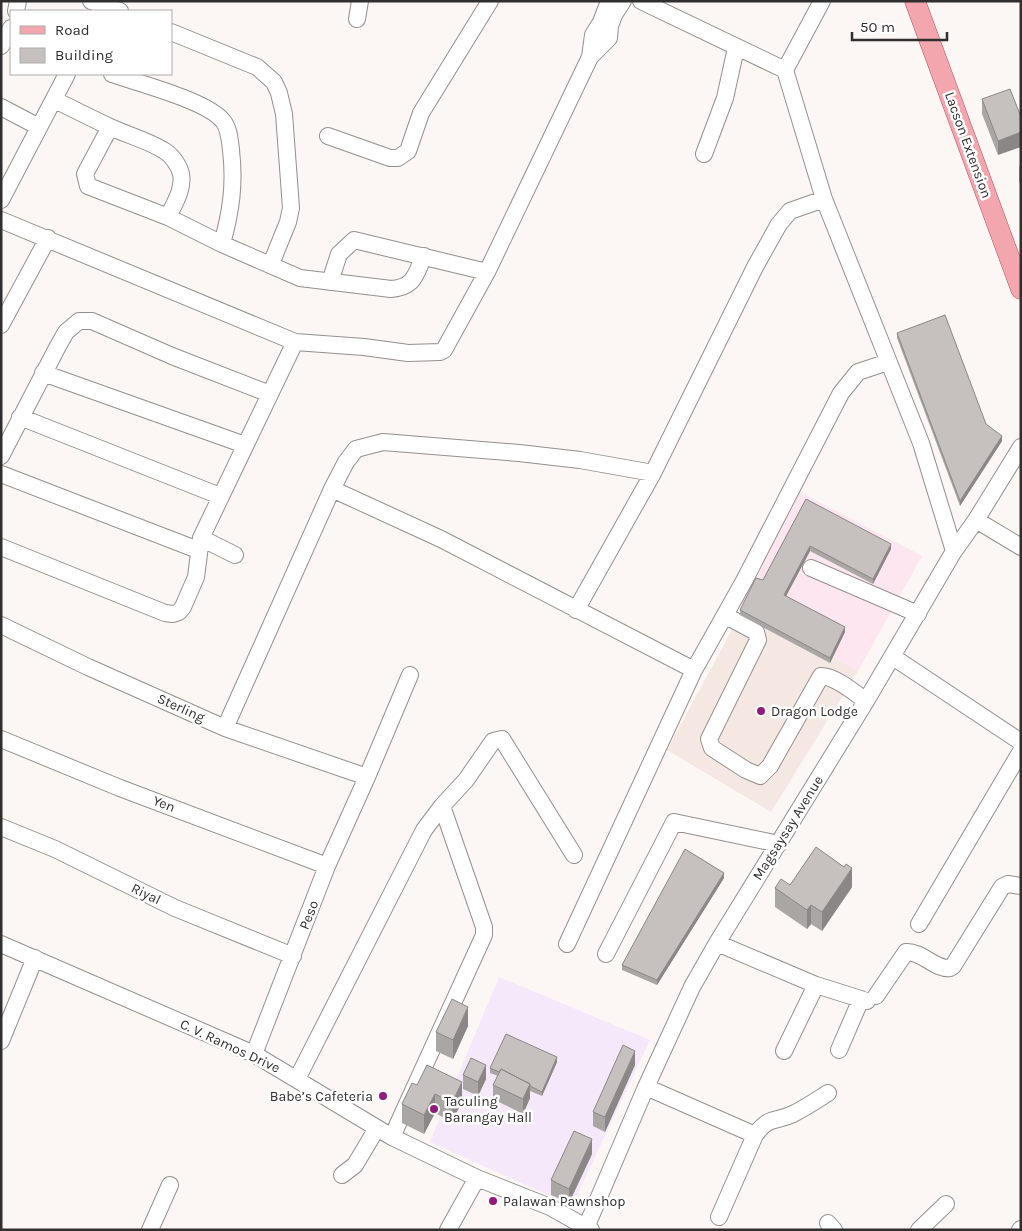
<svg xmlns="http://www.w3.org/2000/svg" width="1022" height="1231" viewBox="0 0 1022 1231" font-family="Karla,sans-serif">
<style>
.built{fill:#f5e8e2}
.industrial{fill:#fee6f1}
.education{fill:#f6e8fb}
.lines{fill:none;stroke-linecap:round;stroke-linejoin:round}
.minor-casing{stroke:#94908e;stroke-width:18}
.major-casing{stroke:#aa555d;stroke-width:21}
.minor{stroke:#fff;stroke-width:16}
.major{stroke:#f3a6ad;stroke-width:20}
.wall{fill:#aaa6a4}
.shaded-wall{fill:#8b8786}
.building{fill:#c6c1bf;stroke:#8b8786}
.poi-dot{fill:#8f1c7c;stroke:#fff;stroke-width:2}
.labels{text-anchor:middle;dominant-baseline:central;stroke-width:5;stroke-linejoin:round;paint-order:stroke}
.street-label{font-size:14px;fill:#302e2e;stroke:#fff}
.poi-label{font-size:14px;fill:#302e2e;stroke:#fff;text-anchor:start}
</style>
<rect width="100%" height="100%" fill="#fcf6f4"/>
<path class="built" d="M 742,605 L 858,671 L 771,812 L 667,750 L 740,615 Z"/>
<path class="industrial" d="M 789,486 L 922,556 L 858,671 L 733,599 Z"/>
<path class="education" d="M 499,977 L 650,1040 L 572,1206 L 430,1142 Z"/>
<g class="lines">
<defs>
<path id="minor" d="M 91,1 L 120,11
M 641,1 L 785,70
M 822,1 L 785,70 L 824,199 L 921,443 L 954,551
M 16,11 L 18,1
M 357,19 L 360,1
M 171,32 L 257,67 L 274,82 L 279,93 L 284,114 L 291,208 L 288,222 L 271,264
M 1,46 L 11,28
M 590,57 L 609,38 L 610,26 L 614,15 L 623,1
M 112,74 C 138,83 208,101 223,121 C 229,128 230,141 231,150 C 235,185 231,211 222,244
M 55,100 C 73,109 91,118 110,127 C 127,135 147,140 163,150 C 171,154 179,165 181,174 C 184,189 174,204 168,217
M 1,107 L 39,127
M 110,127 L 85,174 L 88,186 L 168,217 L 222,244 L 300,278 L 391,289 C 415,287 415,275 424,256
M 328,136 L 390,158 L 398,158 L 408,151 L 421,113 L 490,1
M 704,154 L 725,98 L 736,48
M 1,200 L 67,74
M 1,220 L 295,342 L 364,347 L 408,353 L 440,352 L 444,350 L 487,272 L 590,57 L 593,35 L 601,22 L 609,1
M 330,282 L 339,254 L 354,240 L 487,272
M 1,325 L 48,238
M 43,373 L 245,445
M 20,417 L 220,496
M 1,456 L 58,346 L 66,332 L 79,321 L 92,321 L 172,356 L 270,394
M 1,474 L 198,550
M 332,489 L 441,539 L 694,670
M 976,520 L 1021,547
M 201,538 L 235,555
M 1,547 L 165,613 L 173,614 L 179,612 L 183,607 L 196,577 L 201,538 L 295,342
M 811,568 L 918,614
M 576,610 L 653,473
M 726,616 L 756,632 L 758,640 L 709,739 L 712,748 L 746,770 L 760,776 L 770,766 L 821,676 C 835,676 855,693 866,701
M 1,625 L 88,667 L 225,728 L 367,777
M 893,657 L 1021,742
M 225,728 L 332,489 L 346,462 L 356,449 L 383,442 L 519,453 L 580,460 L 653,473 L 755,267 L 779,224 L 790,211 L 824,199
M 1,739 L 120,788 L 327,866
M 442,806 L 466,780 L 493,741 L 502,739 L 574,855
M 1,827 L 55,849 L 175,908 L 293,956
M 919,924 L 1021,751
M 717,943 L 816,985 L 867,1001
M 1,944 L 254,1054 L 392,1137 L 477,1178 L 550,1207 L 591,1230
M 567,944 L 694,670 L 744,581 L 841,393 L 858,372 L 888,362
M 606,954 L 674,822 L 779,844
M 876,996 L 906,952 C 922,951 935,970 950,968 L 953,966 L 1002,887 L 1008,884 L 1021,886
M 1,1041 L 35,958
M 839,1050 L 861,999
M 784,1051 L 816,985
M 254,1054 L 327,866 L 367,777 L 410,675
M 297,1079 L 424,830 L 442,806 L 484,927 L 484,935 L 392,1137
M 646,1087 L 755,1135 L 719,1217
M 755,1135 C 770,1115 774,1123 793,1114 C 805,1108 817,1100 828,1093
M 342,1175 L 355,1165 L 377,1128
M 828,1223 L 834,1230
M 150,1230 L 170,1185
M 448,1230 L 477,1178
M 585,1230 L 646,1087 L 692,987 L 717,943 L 866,701 L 954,551 L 976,520 L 1021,447
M 919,1230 L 946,1204
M 1020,1230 L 1021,1229"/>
<path id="major" d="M 915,1 L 1021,289"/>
</defs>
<use href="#minor" class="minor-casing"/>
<use href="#major" class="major-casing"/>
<use href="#minor" class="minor"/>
<use href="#major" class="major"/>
</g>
<path class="wall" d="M 982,99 L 1021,117 L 998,155 L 982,114 Z
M 1021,165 L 1021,183 L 1019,182 L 1019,167 Z
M 897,333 L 1002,441 L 960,506 L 897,338 Z
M 806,499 L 891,549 L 873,584 L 810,551 L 786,596 L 845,632 L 830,663 L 740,615 L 740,610 L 763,580 Z
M 724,878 L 657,985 L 622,970 L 622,965 Z
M 790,885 L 852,887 L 822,931 L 811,924 L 807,929 L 775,907 L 775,888 Z
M 468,1026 L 453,1059 L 436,1051 L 436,1032 Z
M 557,1062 L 542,1096 L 530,1091 L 530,1098 L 523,1114 L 493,1099 L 493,1085 L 498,1076 L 490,1073 L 490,1068 Z
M 635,1065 L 605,1132 L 593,1126 L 593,1112 Z
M 463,1075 L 486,1079 L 478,1096 L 463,1089 Z
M 417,1085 L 462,1101 L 452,1122 L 435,1113 L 424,1134 L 402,1123 L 402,1104 Z
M 592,1154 L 569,1203 L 551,1195 L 551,1180 Z"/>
<path class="shaded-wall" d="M 1021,132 L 1021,147 L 998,155 L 998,141 Z
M 1002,436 L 1002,441 L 960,506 L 960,501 Z
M 891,544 L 891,549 L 873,584 L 873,579 Z
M 810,546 L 810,551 L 784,600 L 784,595 Z
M 845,627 L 845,632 L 830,663 L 830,658 Z
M 852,868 L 852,887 L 822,931 L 822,912 Z
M 724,873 L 724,878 L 657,985 L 657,980 Z
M 811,905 L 811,924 L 807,929 L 807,910 Z
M 468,1007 L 468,1026 L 453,1059 L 453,1040 Z
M 635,1051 L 635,1065 L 605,1132 L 605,1117 Z
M 557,1057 L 557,1062 L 542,1096 L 542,1092 Z
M 486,1065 L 486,1079 L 478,1096 L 478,1082 Z
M 462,1082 L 462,1101 L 452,1122 L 452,1103 Z
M 530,1084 L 530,1098 L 523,1114 L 523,1099 Z
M 435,1094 L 435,1113 L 424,1134 L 424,1115 Z
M 592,1139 L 592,1154 L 569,1203 L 569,1189 Z"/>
<path class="building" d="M 1010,89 L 1021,117 L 1021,132 L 998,141 L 982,99 Z
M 945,315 L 986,424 L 1002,436 L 960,501 L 897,333 Z
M 806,499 L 891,544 L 873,579 L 810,546 L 784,595 L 845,627 L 830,658 L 740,610 L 756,578 L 763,580 Z
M 816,847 L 844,867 L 846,864 L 852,868 L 822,912 L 811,905 L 807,910 L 775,888 L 781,879 L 790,885 Z
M 685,849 L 724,873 L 657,980 L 622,965 Z
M 452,999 L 468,1007 L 453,1040 L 436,1032 Z
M 506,1034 L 557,1057 L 542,1092 L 530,1086 L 530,1084 L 501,1069 L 499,1072 L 490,1068 Z
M 623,1045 L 635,1051 L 605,1117 L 593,1112 Z
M 471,1058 L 486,1065 L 478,1082 L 463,1075 Z
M 427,1065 L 462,1082 L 452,1103 L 435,1094 L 424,1115 L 402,1104 L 412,1083 L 417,1085 Z
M 501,1069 L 530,1084 L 523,1099 L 493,1085 Z
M 574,1131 L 592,1139 L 569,1189 L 551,1180 Z"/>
<g class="poi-dot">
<circle cx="761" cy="711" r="5"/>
<circle cx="383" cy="1096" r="5"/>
<circle cx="434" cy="1109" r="5"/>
<circle cx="493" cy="1201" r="5"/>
</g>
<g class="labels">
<g class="street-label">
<text transform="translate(968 145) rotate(70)">Lacson Extension</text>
<text transform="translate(181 708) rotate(24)">Sterling</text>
<text transform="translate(164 804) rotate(21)">Yen</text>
<text transform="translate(788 828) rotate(-58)">Magsaysay Avenue</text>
<text transform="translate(146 894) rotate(26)">Riyal</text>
<text transform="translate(309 915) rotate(-69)">Peso</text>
<text transform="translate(230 1046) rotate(25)">C. V. Ramos Drive</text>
</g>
<g class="poi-label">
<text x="771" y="711">Dragon Lodge</text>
<text x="373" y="1096" text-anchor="end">Babe’s Cafeteria</text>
<text x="444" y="1101">Taculing<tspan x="444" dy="16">Barangay Hall</tspan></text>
<text x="503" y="1201">Palawan Pawnshop</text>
</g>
</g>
<rect width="1022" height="1231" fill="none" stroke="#302e2e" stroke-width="5"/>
<rect x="10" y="10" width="162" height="65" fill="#ffffff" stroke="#acabab"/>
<rect x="20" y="26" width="25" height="8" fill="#f3a6ad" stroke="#acabab"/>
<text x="55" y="35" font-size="15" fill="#302e2e">Road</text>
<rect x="20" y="48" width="25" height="15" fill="#c6c1bf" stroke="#acabab"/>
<text x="55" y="60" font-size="15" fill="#302e2e">Building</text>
<path d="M852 32v8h95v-8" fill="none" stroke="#302e2e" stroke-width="2.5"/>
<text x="860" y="32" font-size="15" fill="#302e2e" stroke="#ffffff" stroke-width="4" paint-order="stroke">50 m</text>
</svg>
